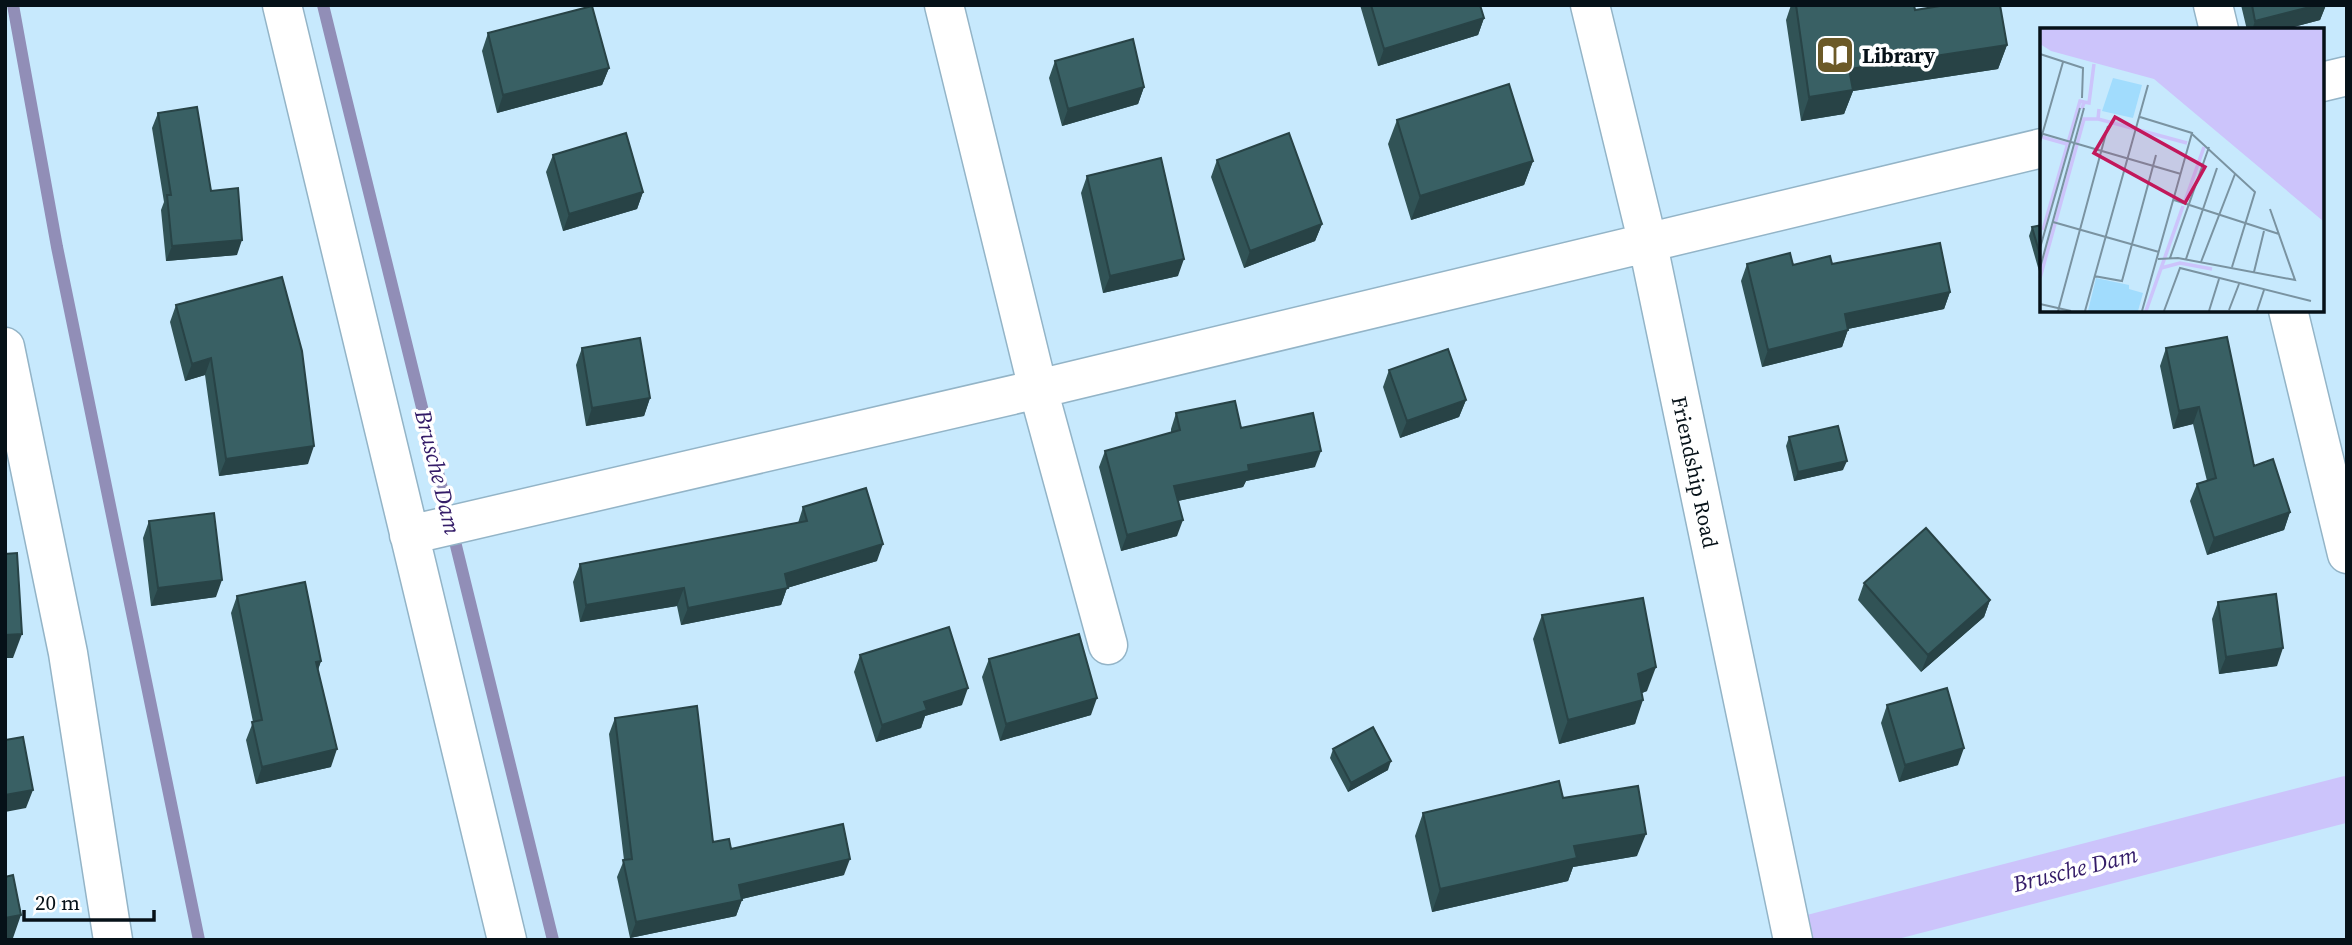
<svg xmlns="http://www.w3.org/2000/svg" width="2352" height="945" viewBox="0 0 2352 945" font-family="'Source Serif 4',serif">
<style>
.lines{fill:none;stroke-linecap:round;stroke-linejoin:round}
.stream{stroke:#918eb7;stroke-width:12}
.canal{stroke:#ccc4fb;stroke-width:46}
.minor-casing{stroke:#93b4c7;stroke-width:41}
.minor{stroke:#fff;stroke-width:38}
.wall{fill:#315356}
.shaded-wall{fill:#284346}
.building{fill:#396064;stroke:#284346;stroke-width:2}
.labels{text-anchor:middle;dominant-baseline:central;stroke-width:7;stroke-linejoin:round;paint-order:stroke}
.poi-label{font-size:21px;font-weight:bold;fill:#061118;stroke:#fff;text-anchor:start}
.street-label{font-size:21px;fill:#061118;stroke:#fff}
.water-label{font-size:23px;font-style:italic;fill:#341c68;stroke:#fff}
.inset-river{fill:none;stroke:#ccc4fb;stroke-width:3.5}
.inset-road{fill:none;stroke:#7a93a1;stroke-width:2}
.view{fill:#c2185b;fill-opacity:0.15;stroke:#c2185b;stroke-width:3.5}
.inset-edge{fill:none;stroke:#061118;stroke-width:3.5}
</style>
<rect width="100%" height="100%" fill="#c7e9fd"/>
<g class="lines">
<path class="stream" d="M 13,5 L 57,247 L 199,940
M 323,5 L 553,940"/>
<path class="canal" d="M 1802,940 L 2347,799"/>
<defs>
<path id="minor" d="M 282,5 L 507,940
M 944,5 L 1038,389 L 1108,645
M 1590,5 L 1647,240 L 1793,940
M 2213,5 L 2219,30
M 2322,82 L 2347,76
M 2288,310 L 2347,554
M 5,347 L 68,653 L 113,940
M 409,535 L 1038,389 L 2042,148"/>
</defs>
<use href="#minor" class="minor-casing"/>
<use href="#minor" class="minor"/>
</g>
<path class="wall" d="M 1360,5 L 1480,5 L 1484,18 L 1478,35 L 1378,66 Z
M 1791,5 L 1915,10 L 2007,45 L 1998,69 L 1853,91 L 1844,114 L 1801,121 L 1786,20 Z
M 2241,5 L 2326,5 L 2320,20 L 2282,30 L 2247,30 Z
M 488,33 L 609,68 L 602,85 L 497,113 L 482,51 Z
M 1055,61 L 1144,87 L 1138,104 L 1062,126 L 1049,78 Z
M 158,113 L 211,191 L 237,255 L 166,261 L 161,210 L 164,202 L 152,128 Z
M 1397,120 L 1533,161 L 1524,185 L 1411,220 L 1388,144 Z
M 553,155 L 643,192 L 637,209 L 563,231 L 546,172 Z
M 1217,160 L 1322,224 L 1315,241 L 1244,268 L 1211,177 Z
M 1087,176 L 1178,276 L 1103,293 L 1081,193 Z
M 2042,225 L 2042,270 L 2039,271 L 2029,236 L 2032,227 Z
M 1747,264 L 1793,265 L 1832,264 L 1950,292 L 1944,309 L 1848,329 L 1842,347 L 1762,367 L 1741,281 Z
M 176,305 L 308,464 L 219,476 L 205,375 L 185,381 L 170,322 Z
M 582,348 L 650,398 L 644,416 L 586,426 L 576,365 Z
M 2166,348 L 2254,466 L 2290,512 L 2284,530 L 2207,555 L 2190,501 L 2197,484 L 2207,481 L 2193,424 L 2173,429 L 2160,366 Z
M 1389,370 L 1466,400 L 1459,417 L 1400,438 L 1383,387 Z
M 1176,413 L 1241,428 L 1315,467 L 1246,481 L 1243,487 L 1178,501 L 1177,536 L 1121,551 L 1099,467 L 1105,451 L 1171,433 L 1171,429 Z
M 1789,437 L 1843,470 L 1794,481 L 1786,446 Z
M 803,507 L 877,561 L 787,588 L 781,605 L 681,625 L 677,606 L 580,622 L 573,582 L 580,564 L 798,523 Z
M 149,521 L 216,597 L 151,606 L 143,538 Z
M 1864,583 L 1990,600 L 1984,617 L 1921,672 L 1858,600 Z
M 237,596 L 321,661 L 318,670 L 331,767 L 256,784 L 246,740 L 253,722 L 231,613 Z
M 2218,602 L 2277,666 L 2219,674 L 2212,619 Z
M 1542,615 L 1647,691 L 1642,693 L 1635,724 L 1559,744 L 1533,639 Z
M 860,655 L 962,705 L 925,716 L 921,728 L 876,742 L 854,672 Z
M 989,659 L 1091,715 L 1000,741 L 982,677 Z
M 1887,705 L 1958,765 L 1899,782 L 1881,723 Z
M 615,718 L 713,842 L 731,849 L 844,875 L 742,899 L 736,916 L 630,938 L 617,877 L 624,860 L 609,734 Z
M 1333,749 L 1388,770 L 1348,792 L 1330,758 Z
M 1563,798 L 1637,856 L 1573,867 L 1568,881 L 1432,912 L 1415,836 L 1423,813 Z"/>
<path class="shaded-wall" d="M 2318,5 L 2326,5 L 2320,20 L 2282,30 L 2252,30 L 2255,21 Z
M 1484,18 L 1478,35 L 1378,66 L 1384,49 Z
M 2007,45 L 1998,69 L 1853,91 L 1844,114 L 1801,121 L 1809,97 L 1849,69 Z
M 609,68 L 602,85 L 497,113 L 503,95 Z
M 1144,87 L 1138,104 L 1062,126 L 1068,109 Z
M 1533,161 L 1524,185 L 1411,220 L 1420,196 Z
M 643,192 L 637,209 L 563,231 L 569,214 Z
M 1322,224 L 1315,241 L 1244,268 L 1250,251 Z
M 242,240 L 237,255 L 166,261 L 172,246 Z
M 1184,259 L 1178,276 L 1103,293 L 1110,276 Z
M 1950,292 L 1944,309 L 1838,331 L 1845,314 Z
M 1848,330 L 1842,347 L 1762,367 L 1768,350 Z
M 211,358 L 205,375 L 185,381 L 192,364 Z
M 650,398 L 644,416 L 586,426 L 592,408 Z
M 1466,400 L 1459,417 L 1400,438 L 1407,421 Z
M 2199,407 L 2193,424 L 2173,429 L 2179,411 Z
M 314,446 L 308,464 L 219,476 L 226,459 Z
M 1321,451 L 1315,467 L 1246,481 L 1243,487 L 1168,503 L 1174,486 L 1248,465 Z
M 1847,461 L 1843,470 L 1794,481 L 1798,472 Z
M 2290,512 L 2284,530 L 2207,555 L 2214,538 Z
M 1183,520 L 1177,536 L 1121,551 L 1127,535 Z
M 883,544 L 877,561 L 787,588 L 781,605 L 681,625 L 688,608 L 785,574 Z
M 222,580 L 216,597 L 151,606 L 158,588 Z
M 684,588 L 677,606 L 580,622 L 586,605 Z
M 1990,600 L 1984,617 L 1921,672 L 1928,655 Z
M 22,634 L 13,658 L 5,658 L 5,635 Z
M 2283,648 L 2277,666 L 2219,674 L 2226,657 Z
M 321,661 L 315,678 L 316,662 Z
M 1656,667 L 1647,691 L 1629,698 L 1638,674 Z
M 968,688 L 962,705 L 925,716 L 921,728 L 876,742 L 882,725 L 924,702 Z
M 1097,698 L 1091,715 L 1000,741 L 1006,724 Z
M 1643,700 L 1635,724 L 1559,744 L 1568,720 Z
M 1964,748 L 1958,765 L 1899,782 L 1905,765 Z
M 337,749 L 331,767 L 256,784 L 262,767 Z
M 1391,761 L 1388,770 L 1348,792 L 1351,783 Z
M 33,790 L 26,808 L 5,812 L 5,795 Z
M 1646,834 L 1637,856 L 1573,867 L 1568,881 L 1432,912 L 1440,889 L 1574,846 Z
M 850,859 L 844,875 L 733,901 L 739,885 Z
M 742,900 L 736,916 L 630,938 L 636,922 Z
M 21,915 L 13,938 L 5,939 L 5,918 Z"/>
<path class="building" d="M 1371,5 L 1480,5 L 1484,18 L 1384,49 Z
M 1796,5 L 1914,5 L 1915,10 L 1946,5 L 2000,5 L 2007,45 L 1849,69 L 1853,90 L 1809,97 Z
M 2252,5 L 2318,5 L 2255,21 Z
M 592,6 L 609,68 L 503,95 L 488,33 Z
M 1133,39 L 1144,87 L 1068,109 L 1055,61 Z
M 1509,84 L 1533,161 L 1420,196 L 1397,120 Z
M 197,107 L 211,191 L 238,188 L 242,240 L 172,246 L 167,195 L 171,195 L 158,113 Z
M 626,133 L 643,192 L 569,214 L 553,155 Z
M 1289,133 L 1322,224 L 1250,251 L 1217,160 Z
M 1161,158 L 1184,259 L 1110,276 L 1087,176 Z
M 2042,225 L 2042,262 L 2032,227 Z
M 1940,243 L 1950,292 L 1845,314 L 1848,330 L 1768,350 L 1747,264 L 1790,253 L 1793,265 L 1830,256 L 1832,264 Z
M 282,277 L 302,351 L 314,446 L 226,459 L 211,358 L 192,364 L 176,305 Z
M 2227,337 L 2254,466 L 2273,459 L 2290,512 L 2214,538 L 2197,484 L 2216,478 L 2199,407 L 2179,411 L 2166,348 Z
M 640,338 L 650,398 L 592,408 L 582,348 Z
M 1448,349 L 1466,400 L 1407,421 L 1389,370 Z
M 1235,401 L 1241,428 L 1313,413 L 1321,451 L 1248,465 L 1249,471 L 1174,486 L 1183,520 L 1127,535 L 1105,451 L 1180,430 L 1176,413 Z
M 1838,426 L 1847,461 L 1798,472 L 1789,437 Z
M 866,488 L 883,544 L 785,574 L 788,588 L 688,608 L 684,588 L 586,605 L 580,564 L 807,521 L 803,507 Z
M 214,513 L 222,580 L 158,588 L 149,521 Z
M 1926,528 L 1990,600 L 1928,655 L 1864,583 Z
M 17,553 L 22,634 L 5,635 L 5,554 Z
M 305,582 L 321,661 L 316,662 L 337,749 L 262,767 L 252,722 L 262,720 L 237,596 Z
M 2276,594 L 2283,648 L 2226,657 L 2218,602 Z
M 1643,598 L 1656,667 L 1638,674 L 1643,700 L 1568,720 L 1542,615 Z
M 949,627 L 968,688 L 924,702 L 927,710 L 882,725 L 860,655 Z
M 1079,634 L 1097,698 L 1006,724 L 989,659 Z
M 1947,688 L 1964,748 L 1905,765 L 1887,705 Z
M 697,706 L 713,842 L 729,839 L 731,849 L 843,824 L 850,859 L 739,885 L 742,900 L 636,922 L 623,860 L 632,859 L 615,718 Z
M 1373,727 L 1391,761 L 1351,783 L 1333,749 Z
M 23,737 L 33,790 L 5,795 L 5,740 Z
M 1559,781 L 1563,798 L 1638,786 L 1646,834 L 1574,846 L 1577,858 L 1440,889 L 1423,813 Z
M 13,875 L 21,915 L 5,918 L 5,877 Z"/>
<defs>
<symbol id="library-square" viewBox="-11 -11 22 22"><rect x="-9" y="-9" width="18" height="18" rx="4" fill="#6c5a28" stroke="#fff"/><path d="M-6-4Q-3-5.5-.7-3.5V5Q-3 3-6 4ZM6-4Q3-5.5 .7-3.5V5Q3 3 6 4Z" fill="#fff"/></symbol>
</defs>
<g fill-rule="evenodd">
<use href="#library-square" x="1813" y="33" width="44" height="44"/>
</g>
<g class="labels">
<g class="poi-label">
<text x="1862" y="55">Library</text>
</g>
<g class="street-label">
<text transform="translate(1695 472) rotate(78)">Friendship Road</text>
</g>
<g class="water-label">
<text transform="translate(438 472) rotate(76)">Brusche Dam</text>
<text transform="translate(2075 869) rotate(-14)">Brusche Dam</text>
</g>
</g>
<g transform="translate(2040 28)">
<rect width="284" height="284" fill="#c7e9fd"/>
<path d="M 73,50 L 102,57 L 93,90 L 62,83 ZM 56,250 L 89,257 L 89,261 L 103,265 L 98,283 L 48,283 Z" fill="#a1dcfd"/>
<path d="M 0,1 L 283,1 L 283,193 L 114,51 L 11,23 L 0,16 Z" fill="#ccc4fb"/>
<path class="inset-river" d="M 42,81 L 44,74 L 49,75 L 54,36M 59,81 L 58,91 L 147,115M 2,109 L 27,116M 145,173 L 164,119M 3,202 L 40,73 L 44,74M 121,240 L 140,235 L 172,241M 0,250 L 44,91 L 58,91M 106,283 L 143,178"/>
<path class="inset-road" d="M 0,26 L 43,40 L 42,70M 100,89 L 152,105 L 102,283M 0,105 L 141,146M 152,106 L 215,164 L 192,239M 0,114 L 23,34M 134,172 L 239,206M 13,194 L 119,224M 0,220 L 40,80M 130,230 L 169,119M 118,231 L 138,230 L 255,252 L 230,181M 146,231 L 177,140M 161,234 L 195,146M 0,240 L 44,80M 214,244 L 224,203M 54,248 L 82,253 L 116,127M 0,276 L 31,283M 189,282 L 199,256M 18,283 L 68,98M 45,283 L 108,57M 124,283 L 140,240 L 271,273M 169,283 L 179,251M 217,283 L 224,262"/>
<path class="view" d="M 75,89 L 165,139 L 145,175 L 54,125 Z"/>
<rect width="284" height="284" class="inset-edge"/>
</g>
<rect width="2352" height="945" fill="none" stroke="#061118" stroke-width="14"/>
<path d="M24 910v10h130v-10" fill="none" stroke="#061118" stroke-width="3.5"/>
<text x="35" y="910" font-size="21" fill="#061118" stroke="#ffffff" stroke-width="5" paint-order="stroke">20 m</text>
</svg>
